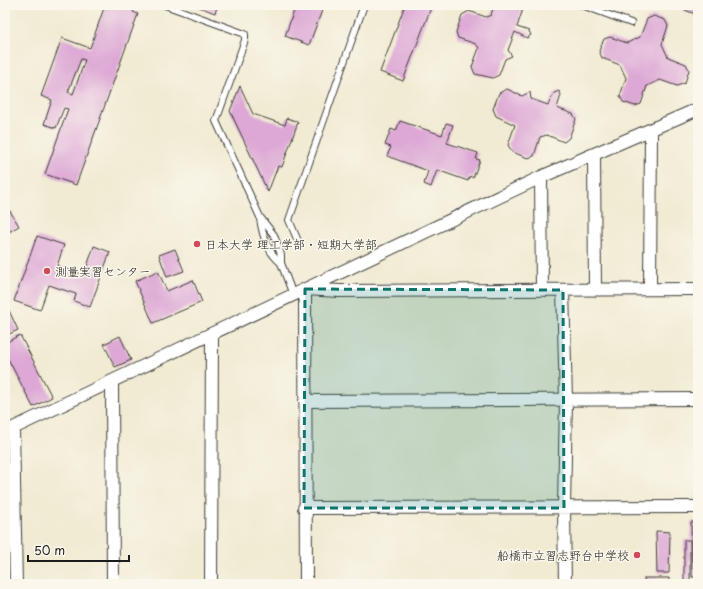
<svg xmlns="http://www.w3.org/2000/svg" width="703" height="589" viewBox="0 0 703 589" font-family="'Playpen Sans','Klee One',sans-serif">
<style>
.building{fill:#dda8d5;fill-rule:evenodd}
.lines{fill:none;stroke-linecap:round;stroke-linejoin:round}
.service-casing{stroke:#3c3b37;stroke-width:8}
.minor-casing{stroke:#3c3b37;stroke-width:14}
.service{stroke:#fff;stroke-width:6}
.minor{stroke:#fff;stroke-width:12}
.marked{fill:#0f766e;fill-opacity:0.2;stroke:#0f766e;stroke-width:3;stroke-dasharray:8 5;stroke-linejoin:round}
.poi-dot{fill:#d1495b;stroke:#fbf7ec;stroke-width:1.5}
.labels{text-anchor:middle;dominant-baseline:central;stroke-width:3;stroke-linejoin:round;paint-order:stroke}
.poi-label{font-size:12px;fill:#1c1c1c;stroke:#fbf7ec;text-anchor:start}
</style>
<rect width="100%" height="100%" fill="#fbf7ec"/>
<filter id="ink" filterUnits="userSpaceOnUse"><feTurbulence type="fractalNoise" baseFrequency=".025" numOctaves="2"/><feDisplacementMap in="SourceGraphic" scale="8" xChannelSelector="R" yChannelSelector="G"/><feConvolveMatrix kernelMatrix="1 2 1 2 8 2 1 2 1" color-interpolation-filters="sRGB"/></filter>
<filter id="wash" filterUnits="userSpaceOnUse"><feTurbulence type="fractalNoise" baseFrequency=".012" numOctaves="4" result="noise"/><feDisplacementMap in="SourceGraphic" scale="16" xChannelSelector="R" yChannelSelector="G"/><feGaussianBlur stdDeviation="0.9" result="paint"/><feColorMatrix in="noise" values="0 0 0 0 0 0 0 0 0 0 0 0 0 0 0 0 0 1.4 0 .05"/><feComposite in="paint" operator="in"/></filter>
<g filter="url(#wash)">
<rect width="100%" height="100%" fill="#f1ebd3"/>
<g id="blocks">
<path class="building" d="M 105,5 L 133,5 L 136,6 L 133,12 L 138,14 L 76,185 L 45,174 L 68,109 L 64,108 L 56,128 L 44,124 L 52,100 L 41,96 L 62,38 L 90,48 ZM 81,59 L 85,60 L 73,94 L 68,92 Z
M 194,5 L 218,5 L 215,13 Z
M 296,5 L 324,5 L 309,45 L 285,36 Z
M 405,5 L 432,5 L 403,81 L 380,72 Z
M 494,5 L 522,5 L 523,9 L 517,27 L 529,31 L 531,35 L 527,38 L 515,32 L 508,50 L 512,56 L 505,59 L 499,75 L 493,78 L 475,74 L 472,67 L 479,48 L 476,44 L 458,38 L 456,32 L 462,15 L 469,11 L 486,17 L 491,15 Z
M 684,5 L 698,5 L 698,15 L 682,9 Z
M 654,16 L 665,20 L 668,26 L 662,44 L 668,57 L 686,64 L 689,70 L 685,83 L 677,86 L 660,80 L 647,86 L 641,104 L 635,106 L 623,102 L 620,96 L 626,78 L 620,65 L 602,58 L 599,51 L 604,39 L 610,37 L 627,43 L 640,37 L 647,19 Z
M 240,86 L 253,114 L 285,125 L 287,118 L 298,122 L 282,167 L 278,166 L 268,192 L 230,111 Z
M 507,89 L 522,96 L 530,92 L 531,99 L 548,105 L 554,93 L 559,91 L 561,95 L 557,108 L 573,114 L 576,119 L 569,138 L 564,142 L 547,135 L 540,137 L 534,156 L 528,158 L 512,152 L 508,145 L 515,125 L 496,116 L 493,109 L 499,93 Z
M 400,121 L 442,135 L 446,123 L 453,125 L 447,143 L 478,153 L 476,159 L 480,160 L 473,178 L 470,176 L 468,181 L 437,170 L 431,187 L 424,184 L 428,171 L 387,156 L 391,147 L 385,145 L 391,129 L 396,131 Z
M 10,211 L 19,226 L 5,234 L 5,214 Z
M 37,236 L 64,245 L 57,266 L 84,275 L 94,246 L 110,252 L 90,307 L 74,301 L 76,294 L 49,285 L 40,310 L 14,301 Z
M 175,249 L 184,271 L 167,277 L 159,255 Z
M 158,271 L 167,291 L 193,280 L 202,302 L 153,323 L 135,281 Z
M 5,302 L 18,330 L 5,336 Z
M 20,335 L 52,397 L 33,407 L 5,353 L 5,343 Z
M 120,336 L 131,360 L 115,367 L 104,344 Z
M 691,522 L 698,522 L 698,577 L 692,577 Z
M 656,531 L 670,532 L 669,573 L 657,573 Z
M 684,540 L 690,540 L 690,584 L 684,584 Z
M 644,578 L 669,578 L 669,584 L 645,584 Z"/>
</g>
</g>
<g filter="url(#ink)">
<use href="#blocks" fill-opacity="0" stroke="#3c3b37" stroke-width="1"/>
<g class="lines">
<defs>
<path id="service" d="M 165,5 L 245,34 L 245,40 L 216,121 L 260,217 L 274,235 L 281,255 L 281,263 L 293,295
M 582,5 L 631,23
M 260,219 C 263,237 267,251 281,263
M 298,241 L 289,220 L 364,5"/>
<path id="minor" d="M 594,155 L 595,290
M 541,177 L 542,290
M 650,289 L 651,131
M 563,290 L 566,400 L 564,508 L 565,584
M 112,382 L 113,584
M 305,401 L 698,399
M 13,428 L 16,584
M 5,432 L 541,177 L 698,109
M 304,508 L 698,507
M 211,584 L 212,335
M 306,584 L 305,289 L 339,291 L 698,289"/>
</defs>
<use href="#service" class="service-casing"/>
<use href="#minor" class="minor-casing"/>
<use href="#service" class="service"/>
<use href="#minor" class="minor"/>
</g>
</g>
<path class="marked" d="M 305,289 L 563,290 L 564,508 L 304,508 Z"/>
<g class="poi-dot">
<circle cx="197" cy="244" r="4"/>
<circle cx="47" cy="271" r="4"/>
<circle cx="637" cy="555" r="4"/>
</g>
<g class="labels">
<g class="poi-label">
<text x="205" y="244">日本大学 理工学部・短期大学部</text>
<text x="55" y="271">測量実習センター</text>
<text x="629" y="555" text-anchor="end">船橋市立習志野台中学校</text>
</g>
</g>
<rect width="703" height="589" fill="none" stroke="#fbf7ec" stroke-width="20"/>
<path d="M28 555v6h101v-6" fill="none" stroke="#1c1c1c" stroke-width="2"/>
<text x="34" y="555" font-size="12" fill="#1c1c1c" stroke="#fbf7ec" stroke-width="3" paint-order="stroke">50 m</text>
</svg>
